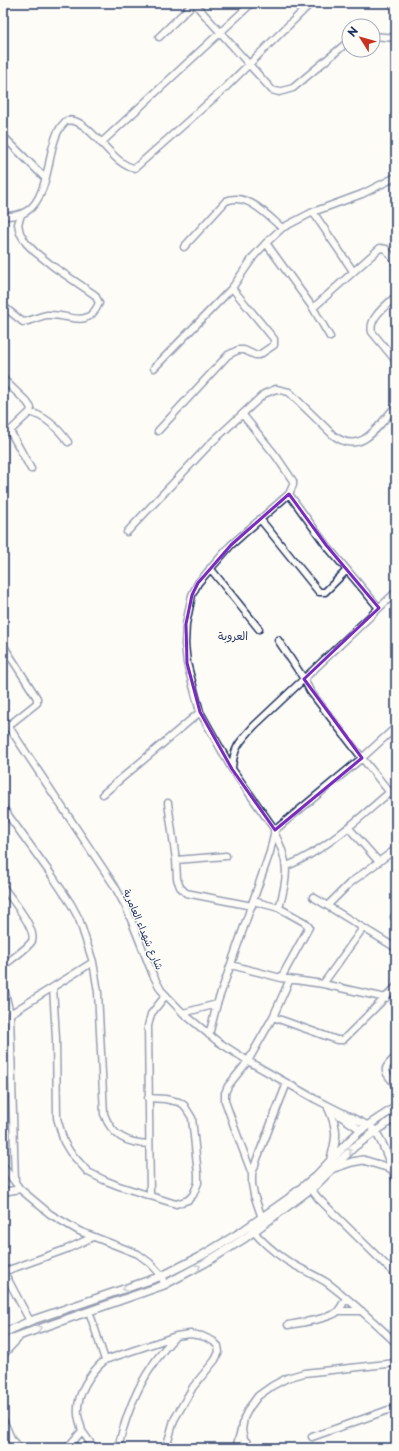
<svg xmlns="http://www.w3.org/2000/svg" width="399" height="1451" viewBox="0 0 399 1451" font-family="'Playpen Sans','Playpen Sans Arabic',sans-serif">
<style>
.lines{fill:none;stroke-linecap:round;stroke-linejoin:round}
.minor-casing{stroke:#1b2f5e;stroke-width:9}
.tertiary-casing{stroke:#1b2f5e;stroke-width:10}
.minor{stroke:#fdfcf7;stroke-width:6}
.tertiary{stroke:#fdfcf7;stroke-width:7}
.oneway{stroke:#8c96aa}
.marked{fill:none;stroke:#7b2cbf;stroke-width:3;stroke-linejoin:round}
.labels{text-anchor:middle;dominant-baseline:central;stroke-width:3;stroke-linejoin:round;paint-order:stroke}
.street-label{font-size:10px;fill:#1b2f5e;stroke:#fdfcf7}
.neighbourhood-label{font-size:11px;fill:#1b2f5e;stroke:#fdfcf7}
</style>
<rect width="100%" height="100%" fill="#fdfcf7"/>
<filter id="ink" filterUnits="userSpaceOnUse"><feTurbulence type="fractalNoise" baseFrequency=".025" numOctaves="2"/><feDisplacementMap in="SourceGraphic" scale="8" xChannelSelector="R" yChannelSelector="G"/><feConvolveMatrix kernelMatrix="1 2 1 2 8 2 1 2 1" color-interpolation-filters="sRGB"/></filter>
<g filter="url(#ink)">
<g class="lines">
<defs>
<path id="minor" d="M 194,3 L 272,90 L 279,92 L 293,88 L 349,41
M 373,36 L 396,38
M 159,37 L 194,3
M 5,138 L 45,178
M 101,143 L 252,3
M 313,212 L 353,271
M 3,216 C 11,216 20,216 27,211 C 44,201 48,167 52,149 C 55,139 57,129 66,121 C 88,114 112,167 135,168 L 223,90 L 311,3
M 266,243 L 313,308 L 330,337
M 184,247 L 226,201 C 247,192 267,215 282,228
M 396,296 C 387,305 368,318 372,332 L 396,361
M 3,306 L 23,322 C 32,321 39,316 47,315 C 69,313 87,331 99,303 L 95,295 L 54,267 L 35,252 L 26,243 L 20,233 L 18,224 L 21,215
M 313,308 L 380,248 L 386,249 L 396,263
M 154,368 L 232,288 L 254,256 L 266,243 L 282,228 L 313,212 L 362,194 L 396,177
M 3,379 L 27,402 L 31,408 L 30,412 L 10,431 L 3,434
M 30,412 C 47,417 58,428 68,442
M 243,415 L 276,456 L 293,481 L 293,485 L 289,494 L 326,545 L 379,608
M 10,431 L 31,469
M 158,431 L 228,355 L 238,350 L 244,350 L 255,355 L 259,355 L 274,345 L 274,339 L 232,288
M 260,519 L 319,592 L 325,592 L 347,570
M 127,532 L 210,444 L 264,394 L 276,389 L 289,392 L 333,435 C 361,457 378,426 396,406
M 210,568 L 259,629
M 278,640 L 304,679 L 310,691 L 362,758 L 396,800
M 3,645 L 37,698 L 37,703 L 8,726
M 3,718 L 114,885 L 126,907 L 153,975 L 161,990 L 183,1013 L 217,1041 L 248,1061 L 315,1099 L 367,1125
M 232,768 C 234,746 240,742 254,726 L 396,592
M 103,794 L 200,712
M 168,803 L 176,860 L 177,879 L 180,887 L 186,893 L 252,906
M 3,808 L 53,877 L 71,904 L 79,919 L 93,962 L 98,992 L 104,1114 C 112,1136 126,1143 149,1144
M 348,827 L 379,862
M 275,830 L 362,758 L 396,727
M 274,832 C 290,862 288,877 279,908
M 176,860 L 226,856
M 287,866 C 326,850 358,819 390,792
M 3,887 C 10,897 37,929 32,941 C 27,949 10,960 3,966
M 313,897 L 396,948
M 253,901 L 279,908 L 304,922 L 309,927 L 281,978
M 328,905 L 350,883 L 396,849
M 394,917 L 396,915
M 231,965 L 281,978 L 323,984 L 386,998
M 3,984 L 10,1014 L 15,1182
M 323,984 L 363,928
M 53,987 L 56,1038 L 57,1118 L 64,1142 L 70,1152 L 88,1172 L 104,1180 L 119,1186 L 176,1204 L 188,1200 L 193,1195 L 198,1183 L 198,1174 L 192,1118 L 184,1105 L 179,1102 L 165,1099 L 148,1098
M 183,1013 L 217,1004
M 10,1014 L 93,962
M 273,1017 L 337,1040 L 343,1040 L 396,987
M 209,1035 L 217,1004 L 270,852 L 275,830 L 232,769 L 200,712 L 187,663 L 185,644 L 186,624 L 192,595 L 198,583 L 231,545 L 289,494
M 396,1057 C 380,1070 385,1071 396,1086
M 328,1108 L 361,1130
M 3,1166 L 20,1189 L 50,1214 L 79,1231 L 138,1254 L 150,1263 L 162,1276 L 164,1285
M 252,1174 L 235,1129 L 225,1101 L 225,1093 L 228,1086 L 248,1061 L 273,1017 L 290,979
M 308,1185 L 318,1198 L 396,1275
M 3,1192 L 20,1189
M 150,1196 L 148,1026 L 151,1014 L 166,995
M 263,1221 L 254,1195 L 252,1184 L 252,1174 L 257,1159 L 287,1083
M 252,1229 C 260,1240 274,1252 286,1260 C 298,1268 313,1274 326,1282 C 351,1300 374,1322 396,1343
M 3,1272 L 67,1249 L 93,1237
M 4,1272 L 30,1321
M 89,1311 L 105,1360 L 176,1336 L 190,1334 L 202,1336 L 213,1341 L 218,1346 L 219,1352 L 215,1360 L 193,1387 L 174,1420 L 166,1448
M 338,1311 L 362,1311
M 288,1325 C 299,1323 329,1319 337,1312 C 341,1308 343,1303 346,1298
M 82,1431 C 81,1426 79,1421 78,1415 C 76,1394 90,1373 105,1360
M 312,1437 L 388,1410 L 391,1410 L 396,1412
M 67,1448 L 82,1431 L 94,1448
M 118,1448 C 128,1405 144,1370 175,1337
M 236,1448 L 241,1430
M 252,1448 L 244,1439 L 242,1430 L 244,1418 L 249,1408 L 258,1396 L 272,1386 L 287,1378 L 304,1373 L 396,1363"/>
<path id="tertiary" d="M 329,1109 C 338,1129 337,1138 331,1158
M 373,1129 C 381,1135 392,1168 396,1179
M 334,1168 L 352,1162 L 363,1160 L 393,1169
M 3,1333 L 30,1321 L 162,1276 L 201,1256 L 241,1232 L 289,1198 L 316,1176 L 349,1141 L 361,1130 L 396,1107
M 3,1342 L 24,1334 L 164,1285 L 205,1263 L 245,1238 L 300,1197 L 316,1185 L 354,1147 L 396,1117
M 3,1354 L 18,1338
M 3,1421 L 10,1437
M 3,1432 L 19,1448
M 3,1444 L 8,1448"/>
</defs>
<use href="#minor" class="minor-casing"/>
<use href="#tertiary" class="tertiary-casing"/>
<use href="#minor" class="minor"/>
<use href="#tertiary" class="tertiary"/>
</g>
<defs><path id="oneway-chevron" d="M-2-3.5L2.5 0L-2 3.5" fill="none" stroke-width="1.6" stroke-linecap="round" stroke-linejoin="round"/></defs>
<g class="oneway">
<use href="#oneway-chevron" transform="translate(349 1151) rotate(-43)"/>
<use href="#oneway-chevron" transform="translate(198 1267) rotate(-29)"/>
<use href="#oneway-chevron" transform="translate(125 1289) rotate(160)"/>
<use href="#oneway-chevron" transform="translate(39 1328) rotate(-19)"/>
</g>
</g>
<path d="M0 0H399V1451H0ZM 289,494 L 326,545 L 379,608 L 304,679 L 362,758 L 275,830 L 232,769 L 200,712 L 187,663 L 186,624 L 192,595 L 198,583 L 231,545 Z" fill="#fdfcf7" fill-opacity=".55" fill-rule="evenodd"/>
<path class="marked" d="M 289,494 L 326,545 L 379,608 L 304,679 L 362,758 L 275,830 L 232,769 L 200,712 L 187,663 L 186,624 L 192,595 L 198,583 L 231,545 Z"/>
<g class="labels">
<g class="street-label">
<text transform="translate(144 929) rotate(67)">شارع شهداء العامرية</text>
</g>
<g class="neighbourhood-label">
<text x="233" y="635">العروبة</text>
</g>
</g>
<rect width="399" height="1451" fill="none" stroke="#fdfcf7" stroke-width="16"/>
<rect x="8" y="8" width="383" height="1435" fill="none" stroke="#1b2f5e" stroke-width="1.5" filter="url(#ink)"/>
<g transform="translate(361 38) rotate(307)"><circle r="19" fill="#fdfcf7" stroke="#a3aaba"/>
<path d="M0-3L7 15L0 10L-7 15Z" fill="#c8321e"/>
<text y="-6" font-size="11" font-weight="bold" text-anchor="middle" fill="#1b2f5e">N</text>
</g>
</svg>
